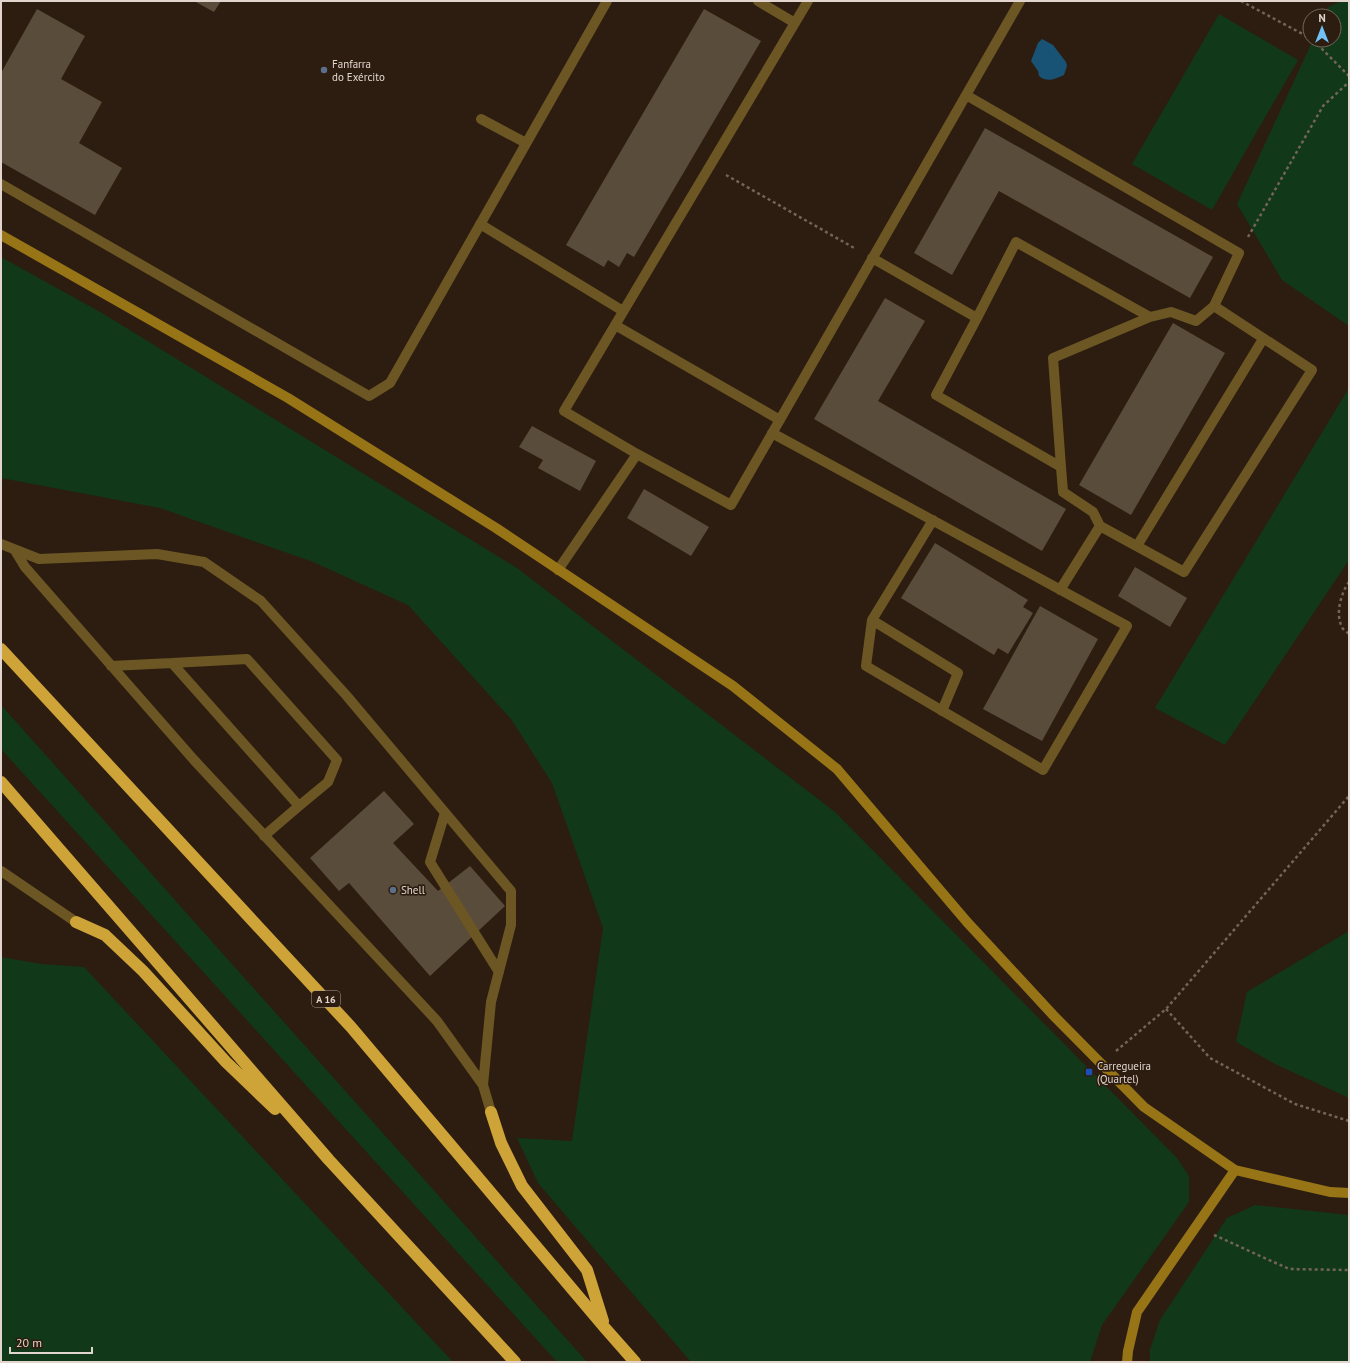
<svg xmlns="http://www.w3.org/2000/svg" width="1350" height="1363" viewBox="0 0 1350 1363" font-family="'PT Sans',sans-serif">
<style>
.green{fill:#113818}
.water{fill:#185376}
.building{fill:#5a4c3a}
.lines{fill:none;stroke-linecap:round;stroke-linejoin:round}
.path{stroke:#736459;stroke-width:2.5;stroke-dasharray:3 3;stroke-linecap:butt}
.lane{stroke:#6c5724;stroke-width:10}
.secondary{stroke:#977517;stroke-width:10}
.highway{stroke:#cea337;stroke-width:12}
.service-dot{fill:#5c6f8a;stroke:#2d1d10;stroke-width:1.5}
.transit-dot{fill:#1a4fb4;stroke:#2d1d10;stroke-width:1.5}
.labels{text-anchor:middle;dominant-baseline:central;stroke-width:3.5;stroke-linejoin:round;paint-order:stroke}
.shield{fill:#2d1d10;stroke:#ab9e94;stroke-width:1}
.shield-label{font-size:10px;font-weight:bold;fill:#e1d5cd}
.poi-label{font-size:11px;fill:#e1d5cd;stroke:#2d1d10;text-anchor:start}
</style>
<rect width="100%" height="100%" fill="#2d1d10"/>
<path class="green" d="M 1341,1 L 1349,1 L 1349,326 L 1282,280 L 1237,204 L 1313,40 L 1334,40 L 1334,16 L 1324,16 L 1328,7 Z
M 1219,14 L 1298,60 L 1212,210 L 1132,164 Z
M 1,257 L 102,313 L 517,568 L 835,812 L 1177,1158 L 1189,1176 L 1189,1202 L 1102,1325 L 1090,1362 L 691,1362 L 538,1183 L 517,1138 L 572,1141 L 603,928 L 552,783 L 511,719 L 408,605 L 313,562 L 160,508 L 1,478 Z
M 1349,388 L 1349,560 L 1225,745 L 1155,708 Z
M 1,705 L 587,1362 L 557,1362 L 1,749 Z
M 1349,931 L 1349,1098 L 1275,1064 L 1236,1042 L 1247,992 Z
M 1,957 L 41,964 L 84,967 L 453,1362 L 1,1362 Z
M 1255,1205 L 1349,1215 L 1349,1362 L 1150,1362 L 1150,1350 L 1160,1320 L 1227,1218 Z"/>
<path class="water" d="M 1042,39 L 1053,45 L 1066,62 L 1067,66 L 1064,75 C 1055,79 1047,83 1039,76 L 1038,71 L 1031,61 L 1038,43 Z"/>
<path class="building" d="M 194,1 L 221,1 L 214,12 Z
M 37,9 L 85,36 L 61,79 L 102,102 L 79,143 L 122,168 L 95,215 L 1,162 L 1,73 Z
M 704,9 L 761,41 L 634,257 L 627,253 L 619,267 L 608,260 L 604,267 L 566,245 Z
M 985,128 L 1213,257 L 1190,298 L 999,191 L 952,275 L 914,253 Z
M 885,298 L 925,321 L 878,401 L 1066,509 L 1042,551 L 814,419 Z
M 1173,323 L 1225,353 L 1131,515 L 1079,485 Z
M 532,426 L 596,461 L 580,491 L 538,468 L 543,460 L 519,447 Z
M 644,489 L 709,527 L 691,556 L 627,518 Z
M 935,543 L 1028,600 L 1023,607 L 1033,613 L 1008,654 L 998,648 L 994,655 L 901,598 Z
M 1135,567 L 1187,598 L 1170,627 L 1118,596 Z
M 1040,606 L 1098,639 L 1042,741 L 983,709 Z
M 384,791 L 414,824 L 393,843 L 438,891 L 470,866 L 505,906 L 430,976 L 349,883 L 339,891 L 310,858 Z"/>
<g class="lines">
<path class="path" d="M 1241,1 L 1310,38
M 1313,40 L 1349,76
M 726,175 L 856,249
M 1248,237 L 1323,106 L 1349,82
M 1349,582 C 1341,593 1335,614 1342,627 C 1343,630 1347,632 1349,634
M 1166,1009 L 1210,1058 L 1295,1104 L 1349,1121
M 1116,1051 L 1166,1009 L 1349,796
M 1214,1235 L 1289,1269 L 1349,1270"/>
<path class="lane" d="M 758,1 L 795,23
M 966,95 L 1239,253 L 1214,306 L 1312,370 L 1184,572 L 1100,526 L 1060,590
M 481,119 L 526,143
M 1,184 L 369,396 L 390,383 L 607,1
M 480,224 L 623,311
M 872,258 L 977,318 L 1016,242 L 1150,317 L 1053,358 L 1061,467 L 936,395 L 977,318
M 1150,317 L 1171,312 L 1196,321 L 1214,306
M 615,325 L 780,420
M 772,433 C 891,497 1009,562 1127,626 L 1043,770 L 866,666 L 872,620 L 933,520
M 637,454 L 731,505 L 1020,1
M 1061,467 L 1063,492 L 1093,512 L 1100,526
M 1,544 L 39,559 L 157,554 L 204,562 L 261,601 L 346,695 L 511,891 L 511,925 L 491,1002 L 483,1085 L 491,1112
M 1137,546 L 1263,339
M 14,549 L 25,567 L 194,760 L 437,1021 L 483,1085
M 558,570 L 637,454 L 564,411 L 808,1
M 872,620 L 958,673 L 942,711
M 172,663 L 247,659 L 337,760 L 328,782 L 299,806
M 111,666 L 172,663 L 299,806 L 264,836
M 445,813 L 430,862 L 499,972
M 1,871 L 76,922"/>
<path class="secondary" d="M 1,235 L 288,398 L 496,528 L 733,686 L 837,769 L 967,922 L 1053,1015 L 1144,1107 L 1235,1170 L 1330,1192 L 1349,1193
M 1127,1362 L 1128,1351 L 1137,1312 L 1235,1170"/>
<path class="highway" d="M 1,649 L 351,1027 L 605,1328 L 635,1362
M 1,782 L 329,1160 L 515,1362
M 76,922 L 105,935 L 143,971 L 226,1062 L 275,1109
M 491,1112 L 501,1143 L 522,1186 L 587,1270 L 603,1321"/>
</g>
<g class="service-dot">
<circle cx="324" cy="70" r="4"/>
<circle cx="393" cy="890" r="4"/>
</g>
<rect class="transit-dot" x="1085" y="1068" width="8" height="8" rx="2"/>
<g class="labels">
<rect class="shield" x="312" y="991" width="28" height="16" rx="3"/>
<g class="shield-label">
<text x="326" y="999">A 16</text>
</g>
<g class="poi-label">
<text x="332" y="64">Fanfarra<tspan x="332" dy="13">do Exército</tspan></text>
<text x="401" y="890">Shell</text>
<text x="1097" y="1066">Carregueira<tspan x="1097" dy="13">(Quartel)</tspan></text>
</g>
</g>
<rect width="1350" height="1363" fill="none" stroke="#e1d5cd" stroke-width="4"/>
<g transform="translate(1322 28)"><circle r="19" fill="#2d1d10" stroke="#75675c"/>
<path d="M0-3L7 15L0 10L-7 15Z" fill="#71c1f5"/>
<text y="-6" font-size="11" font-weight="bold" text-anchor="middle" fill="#e1d5cd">N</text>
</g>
<path d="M10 1347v6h82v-6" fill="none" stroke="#e1d5cd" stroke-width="2"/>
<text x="16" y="1347" font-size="12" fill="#e1d5cd" stroke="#2d1d10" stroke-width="3" paint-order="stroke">20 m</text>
</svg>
